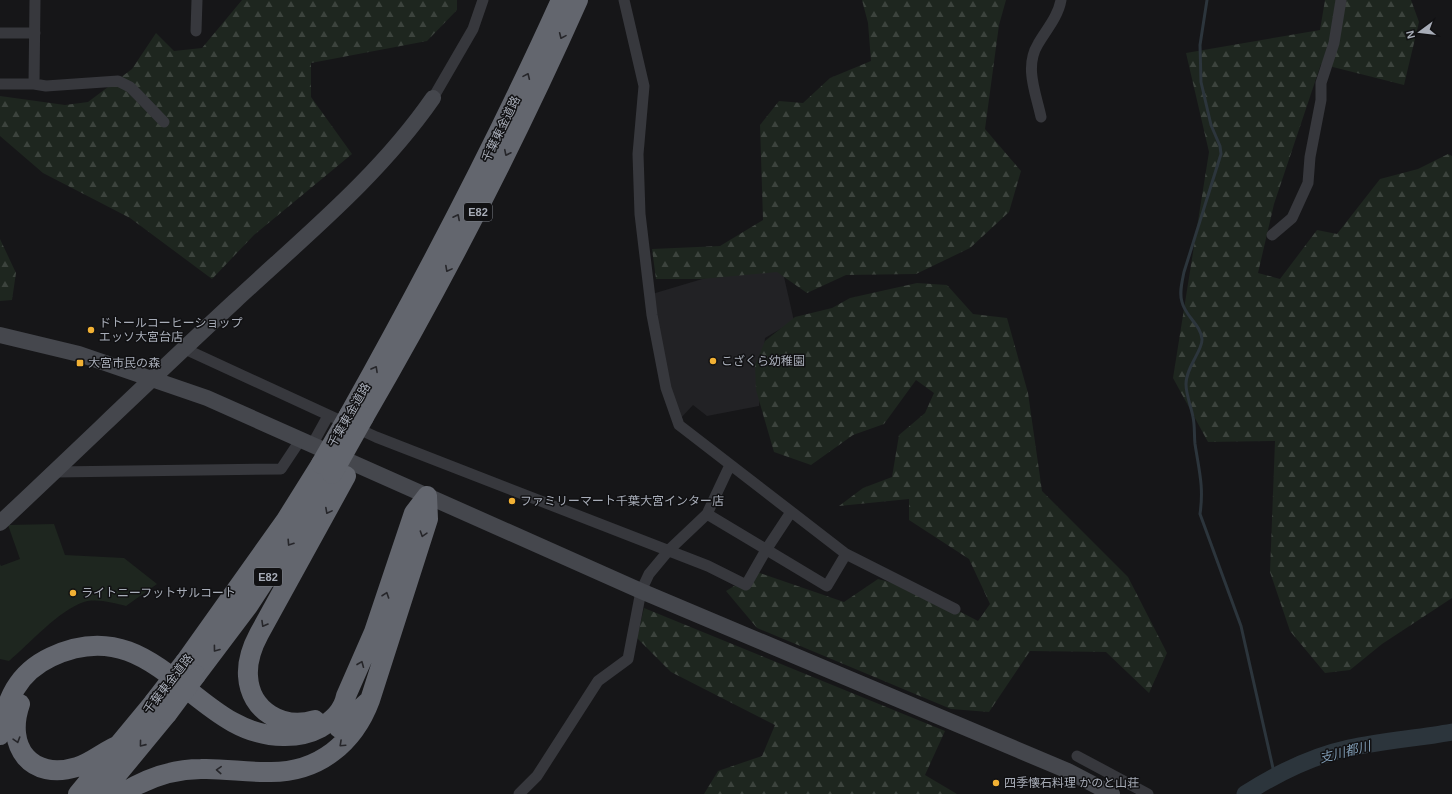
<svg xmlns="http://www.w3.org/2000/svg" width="1452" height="794" viewBox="0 0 1452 794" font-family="Helvetica,'Noto Sans JP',sans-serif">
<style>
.built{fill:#222225}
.forest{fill:url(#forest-firs)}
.pitch{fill:#1e261f}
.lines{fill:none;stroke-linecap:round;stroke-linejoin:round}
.stream{stroke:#2c353c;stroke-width:3}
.river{stroke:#2c353c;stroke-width:17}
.street{stroke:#37383d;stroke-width:11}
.secondary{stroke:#45474d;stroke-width:16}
.highway{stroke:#63666e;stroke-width:20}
.highway-bridge{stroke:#63666e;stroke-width:20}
.oneway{stroke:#26262a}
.poi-dot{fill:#f2b134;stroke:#111113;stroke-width:1.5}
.labels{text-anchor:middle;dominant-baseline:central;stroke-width:3;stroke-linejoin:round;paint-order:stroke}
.shield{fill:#111113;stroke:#7b7e86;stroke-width:1}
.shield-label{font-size:11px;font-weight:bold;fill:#a8adb8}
.street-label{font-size:12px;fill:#a8adb8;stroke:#111113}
.poi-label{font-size:12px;fill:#a8adb8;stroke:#111113;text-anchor:start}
.water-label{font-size:13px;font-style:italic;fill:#7f9bb3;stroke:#111113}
</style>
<defs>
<pattern id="forest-firs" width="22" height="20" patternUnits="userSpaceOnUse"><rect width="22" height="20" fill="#1e261f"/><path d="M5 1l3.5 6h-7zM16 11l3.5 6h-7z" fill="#3c433d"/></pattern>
</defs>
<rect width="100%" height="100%" fill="#161618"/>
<path class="built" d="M 782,268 L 794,321 L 765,338 L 759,406 L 707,416 L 693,405 L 680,419 L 668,385 L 652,294 L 729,271 Z"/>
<path class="forest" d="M 242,0 L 457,0 L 457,10 L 427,41 L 311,63 L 311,97 L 352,154 L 254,235 L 212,279 L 130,218 L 43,173 L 0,136 L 0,96 L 65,105 L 88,102 L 132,69 L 156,33 L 174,51 L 202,48 Z
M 862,0 L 1006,0 L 999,25 L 985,129 L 1021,171 L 1009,212 L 970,248 L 916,274 L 846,275 L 807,293 L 777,272 L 702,279 L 656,279 L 652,249 L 720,246 L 763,220 L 760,125 L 779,101 L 803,103 L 830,78 L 871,61 L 868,23 Z
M 1325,0 L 1411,0 L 1419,22 L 1404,85 L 1321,64 L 1274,204 L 1258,273 L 1280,279 L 1317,230 L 1337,234 L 1380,179 L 1418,169 L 1448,154 L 1452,156 L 1452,598 L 1382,644 L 1350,670 L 1325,673 L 1290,631 L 1270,572 L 1275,441 L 1208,442 L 1173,378 L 1209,152 L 1186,53 L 1320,30 Z
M 0,239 L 16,273 L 12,300 L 0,301 Z
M 917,283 L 947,285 L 973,314 L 1007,318 L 1028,393 L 1042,491 L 1128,577 L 1167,653 L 1149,693 L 1106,652 L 1030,651 L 989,712 L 951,709 L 757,628 L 726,591 L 757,572 L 844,602 L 878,579 L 916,589 L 978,621 L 990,604 L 969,559 L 909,520 L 909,499 L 839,506 L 863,488 L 892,477 L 899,435 L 925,413 L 934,393 L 916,380 L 884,424 L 853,435 L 811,465 L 774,452 L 756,390 L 755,365 L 765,341 L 795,317 L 832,308 L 850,298 Z
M 644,608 L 945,731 L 925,775 L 957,794 L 704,794 L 718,771 L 762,756 L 775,725 L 671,672 L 637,638 Z"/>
<path class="pitch" d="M 54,524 L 65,555 L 124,558 L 157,584 L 126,606 C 114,603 96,598 84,602 C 59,610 29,644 9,661 L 0,659 L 0,564 L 1,566 L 20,559 L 8,525 Z"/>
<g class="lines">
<path class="stream" d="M 1207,0 L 1200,45 L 1201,82 L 1211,125 L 1220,146 L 1221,154 L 1184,272 C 1182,282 1179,293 1182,302 C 1185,316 1201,325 1202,339 C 1203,350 1186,367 1186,384 C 1186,395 1191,406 1193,417 C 1195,426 1194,435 1195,444 C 1199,470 1204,487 1200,514 L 1241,626 L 1275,777"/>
<path class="river" d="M 1245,794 C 1276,774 1312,756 1349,748 C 1383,741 1418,738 1452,732"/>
<path class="street" d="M 624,0 L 644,86 L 638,154 L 640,214 L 652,315 L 666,388 L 679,425 L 846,554 L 955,609
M 196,31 L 197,0
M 0,33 L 35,33
M 0,84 L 34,84 L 46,86 L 118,81 L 130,87 L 138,95 L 164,122
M 34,84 L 35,0
M 433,98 L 473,29 L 483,0
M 1041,117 C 1036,93 1024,67 1038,44 C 1046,30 1058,17 1061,0
M 1272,235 L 1292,218 L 1308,183 L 1310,157 L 1321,100 L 1321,83 L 1334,43 L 1341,0
M 185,349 L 376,437 L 708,566 L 746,585 L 766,550 L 791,512
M 312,445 L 328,416
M 55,472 L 281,469 L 301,439
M 707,514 L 827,586 L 846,554
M 1077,756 L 1148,794
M 519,794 L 537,776 L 598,681 L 628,659 L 641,591 L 649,574 L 669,550 L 707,514 L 730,465"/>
<path class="secondary" d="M 0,335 L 79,354 L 207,398 L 641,591 L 1068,771 L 1112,794
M 0,523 C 79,449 156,374 235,301 C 305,236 379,176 433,98"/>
<path class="highway" d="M 349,415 C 425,279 497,142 561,0
M 364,417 C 443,281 514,144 578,0
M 185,662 L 286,520 L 321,464
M 196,675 L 248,606 L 304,520 L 332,474
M 20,704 C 5,747 31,781 77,767 C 93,762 105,750 121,744
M 315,720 C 283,730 250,711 248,676 C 247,661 252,647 259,634 L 346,476
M 339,728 L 370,700
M 0,735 C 6,700 17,673 51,657 C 157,607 194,738 285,736 C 297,736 309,734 320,728 C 333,720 343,711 346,696 L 374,632 L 414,513 L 427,496
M 78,794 L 154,702
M 101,794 L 167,714
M 121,794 C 145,779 172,769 201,769 C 224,768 248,773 271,772 C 319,772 354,743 370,700 L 428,519 L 427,496"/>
<path class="highway-bridge" d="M 321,464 L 349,415
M 332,474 L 364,417
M 154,702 L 185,662
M 167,714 L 196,675"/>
</g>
<defs><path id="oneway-chevron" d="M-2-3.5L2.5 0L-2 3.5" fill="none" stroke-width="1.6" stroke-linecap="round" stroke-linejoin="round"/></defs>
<g class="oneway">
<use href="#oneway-chevron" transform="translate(562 36) rotate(114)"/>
<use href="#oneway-chevron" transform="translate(527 76) rotate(-66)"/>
<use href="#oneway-chevron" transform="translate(507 153) rotate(116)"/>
<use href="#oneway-chevron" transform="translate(457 217) rotate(-63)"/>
<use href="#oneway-chevron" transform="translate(448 269) rotate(118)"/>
<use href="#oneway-chevron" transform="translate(375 369) rotate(-61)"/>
<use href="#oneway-chevron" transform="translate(328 511) rotate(118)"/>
<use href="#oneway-chevron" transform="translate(423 534) rotate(108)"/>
<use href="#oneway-chevron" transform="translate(290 543) rotate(123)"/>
<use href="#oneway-chevron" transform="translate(386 595) rotate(-71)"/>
<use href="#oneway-chevron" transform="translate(264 624) rotate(120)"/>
<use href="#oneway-chevron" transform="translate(216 649) rotate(127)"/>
<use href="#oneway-chevron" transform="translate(361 664) rotate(-68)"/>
<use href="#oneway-chevron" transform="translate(17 740) rotate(73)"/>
<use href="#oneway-chevron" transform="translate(142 744) rotate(129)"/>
<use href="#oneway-chevron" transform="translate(342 744) rotate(137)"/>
<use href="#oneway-chevron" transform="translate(219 770) rotate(-177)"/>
</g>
<g class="poi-dot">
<circle cx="91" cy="330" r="4"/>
<circle cx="713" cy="361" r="4"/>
<rect x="76" y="359" width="8" height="8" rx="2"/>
<circle cx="512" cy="501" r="4"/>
<circle cx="73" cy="593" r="4"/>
<circle cx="996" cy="783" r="4"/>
</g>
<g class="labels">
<g class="shield">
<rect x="464" y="203" width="28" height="18" rx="3"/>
<rect x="254" y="568" width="28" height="18" rx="3"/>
</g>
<g class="shield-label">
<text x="478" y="212">E82</text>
<text x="268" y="577">E82</text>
</g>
<g class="street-label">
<text transform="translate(501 129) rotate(-64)">千葉東金道路</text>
<text transform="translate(349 415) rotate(-60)">千葉東金道路</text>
<text transform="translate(168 684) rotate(-52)">千葉東金道路</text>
</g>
<g class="poi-label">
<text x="99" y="323">ドトールコーヒーショップ<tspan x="99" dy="14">エッソ大宮台店</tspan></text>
<text x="721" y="361">こざくら幼稚園</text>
<text x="88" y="363">大宮市民の森</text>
<text x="520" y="501">ファミリーマート千葉大宮インター店</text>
<text x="81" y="593">ライトニーフットサルコート</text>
<text x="1004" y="783">四季懐石料理 かのと山荘</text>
</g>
<g class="water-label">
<text transform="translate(1345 752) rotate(-14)">支川都川</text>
</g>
</g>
<g transform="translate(1420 32) rotate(255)" stroke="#111113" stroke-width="3" paint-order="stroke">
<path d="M0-3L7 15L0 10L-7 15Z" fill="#a8adb8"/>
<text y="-6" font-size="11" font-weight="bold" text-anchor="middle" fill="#a8adb8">N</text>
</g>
</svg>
